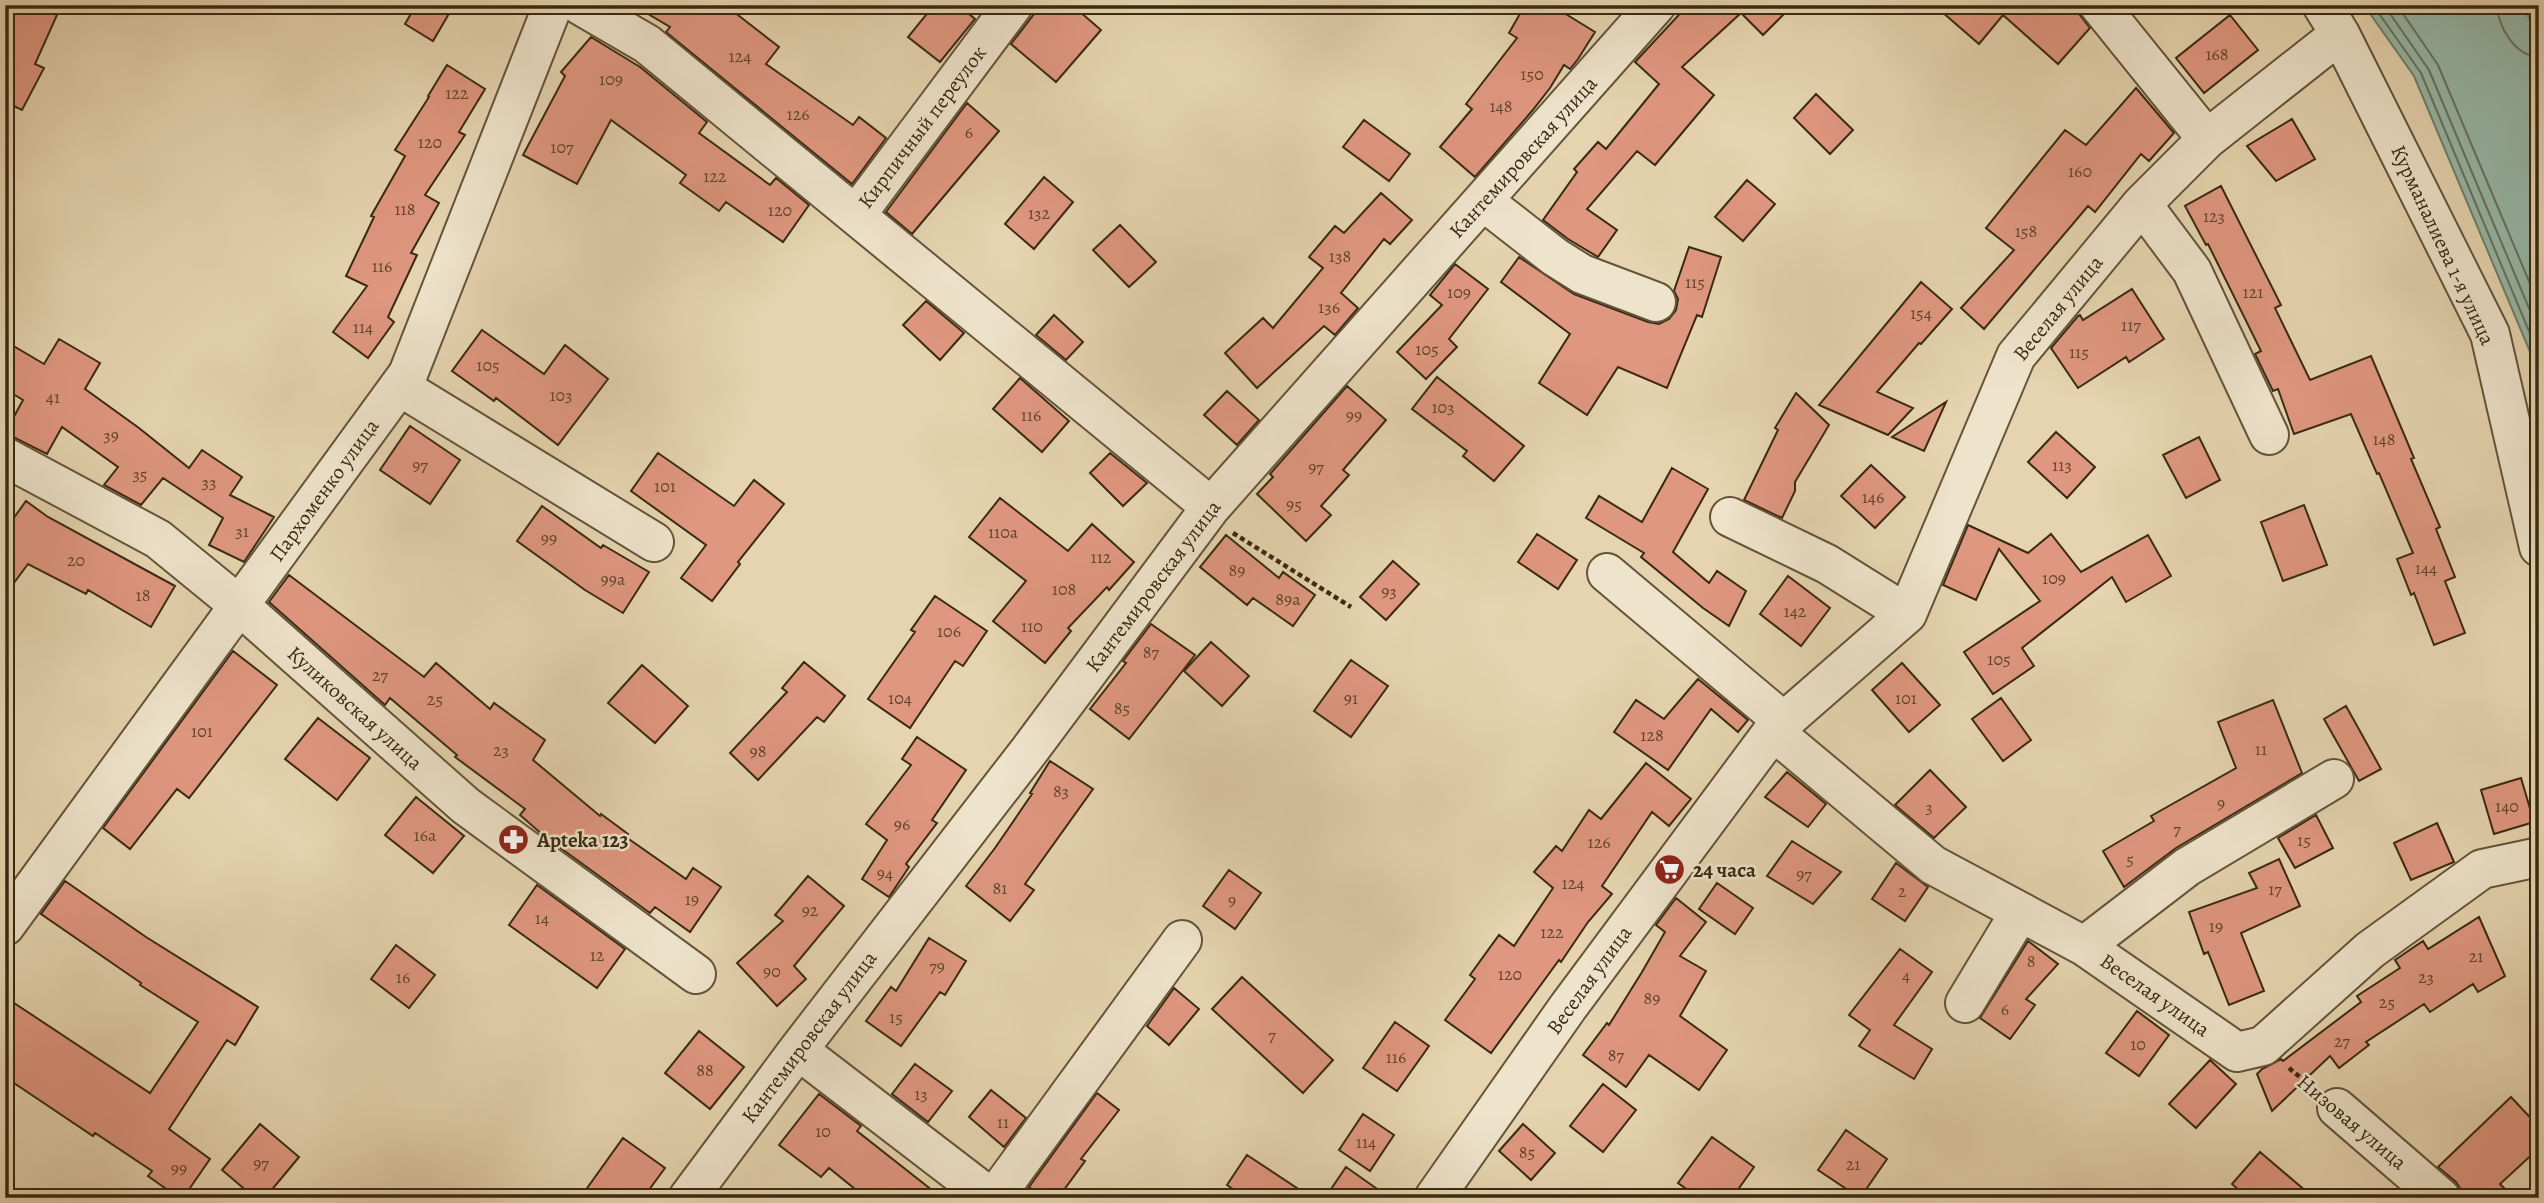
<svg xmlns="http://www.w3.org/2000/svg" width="2544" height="1203" viewBox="0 0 2544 1203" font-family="Alegreya,serif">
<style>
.water{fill:#96b8a8;stroke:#717f6c;stroke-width:2}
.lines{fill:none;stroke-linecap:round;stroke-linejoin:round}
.shore{stroke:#68715e;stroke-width:2}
.building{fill:#df977f;stroke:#392a13;stroke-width:2}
.minor-casing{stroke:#64543a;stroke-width:42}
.path{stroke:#392a13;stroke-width:4.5;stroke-dasharray:5 3.5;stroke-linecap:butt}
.minor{stroke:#eee3cb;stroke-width:38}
.labels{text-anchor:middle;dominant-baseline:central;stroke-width:5;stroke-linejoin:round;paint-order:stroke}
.number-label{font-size:18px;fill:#62452e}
.street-label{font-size:21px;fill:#392a13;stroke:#eee3cb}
.poi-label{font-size:21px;font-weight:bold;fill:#392a13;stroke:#eee3cb;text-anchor:start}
</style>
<rect width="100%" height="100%" fill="#e5d4af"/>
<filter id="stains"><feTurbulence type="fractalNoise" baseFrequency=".00286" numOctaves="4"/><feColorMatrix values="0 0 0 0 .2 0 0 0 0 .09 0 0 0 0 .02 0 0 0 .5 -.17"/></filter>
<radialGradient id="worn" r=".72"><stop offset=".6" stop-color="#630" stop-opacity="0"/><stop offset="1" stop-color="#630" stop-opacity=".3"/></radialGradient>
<path class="water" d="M 2364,5 L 2522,5 L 2539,36 L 2539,373 L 2414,76 Z"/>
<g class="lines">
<path class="shore" d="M 2373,5 L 2421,73 L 2539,355
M 2384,5 L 2429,70 L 2539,332
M 2397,5 L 2438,65 L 2539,305
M 2497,5 C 2498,27 2515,56 2539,57"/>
</g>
<path class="building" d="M 5,5 L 35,5 L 57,15 L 35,64 L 44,68 L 22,110 L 5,102 Z
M 416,5 L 454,5 L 433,41 L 405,24 Z
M 633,5 L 725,5 L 779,47 L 766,64 L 853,125 L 859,117 L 886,138 L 852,184 L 666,32 L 670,27 Z
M 934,5 L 958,5 L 975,19 L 940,62 L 908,37 Z
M 1041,5 L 1072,5 L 1101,30 L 1056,82 L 1011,44 Z
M 1525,5 L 1551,5 L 1595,32 L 1578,59 L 1570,69 L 1564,65 L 1550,88 L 1532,111 L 1475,177 L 1440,147 L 1472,109 L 1466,104 L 1517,38 L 1509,33 Z
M 1688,5 L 1793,5 L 1763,35 L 1741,13 L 1682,67 L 1714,95 L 1655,165 L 1637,151 L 1587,209 L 1617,230 L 1598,257 L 1568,239 L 1543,220 L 1577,172 L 1574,169 L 1598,142 L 1606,149 L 1659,84 L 1635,62 Z
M 1934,5 L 2072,5 L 2090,28 L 2058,64 L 2003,15 L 1979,44 Z
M 2230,15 L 2258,50 L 2204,93 L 2176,58 Z
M 591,37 L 640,67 L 707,122 L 699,133 L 770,185 L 776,178 L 809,205 L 783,242 L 726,202 L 719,211 L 680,183 L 686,175 L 611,120 L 577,184 L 523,155 L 565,76 L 561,72 Z
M 447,65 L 485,89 L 459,132 L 465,135 L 425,195 L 439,203 L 411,253 L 417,255 L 388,317 L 394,322 L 368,358 L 333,332 L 367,286 L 346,276 L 374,217 L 371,216 L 405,156 L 395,150 L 429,97 L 428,96 Z
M 2136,88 L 2174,133 L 2149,161 L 2141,154 L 2095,212 L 2088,206 L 1984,329 L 1961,308 L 2014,250 L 1986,228 L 2065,130 L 2086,145 Z
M 1816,94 L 1853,130 L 1830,154 L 1794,118 Z
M 967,103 L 999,131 L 912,234 L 886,212 Z
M 2292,119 L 2315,159 L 2276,181 L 2247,146 Z
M 1364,120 L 1410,154 L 1389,181 L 1343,147 Z
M 1044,177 L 1073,202 L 1034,249 L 1005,224 Z
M 1747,180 L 1775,204 L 1743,241 L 1715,217 Z
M 2221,186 L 2281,305 L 2275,308 L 2310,380 L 2371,356 L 2414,458 L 2411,459 L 2440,527 L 2436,529 L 2455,577 L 2445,581 L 2465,633 L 2434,645 L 2414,593 L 2411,595 L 2397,559 L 2413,553 L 2379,473 L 2377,474 L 2351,414 L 2294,434 L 2278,389 L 2273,391 L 2255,354 L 2261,351 L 2208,244 L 2206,245 L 2185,206 Z
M 1381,193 L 1412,220 L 1390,244 L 1384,239 L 1341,293 L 1358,308 L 1335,335 L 1324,326 L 1257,388 L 1225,353 L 1263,318 L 1273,328 L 1323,268 L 1309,257 L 1335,226 L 1344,233 Z
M 1120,225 L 1156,262 L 1129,287 L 1093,250 Z
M 1689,247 L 1721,257 L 1702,317 L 1697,315 L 1667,388 L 1618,367 L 1587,415 L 1539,383 L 1570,334 L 1501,282 L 1519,257 L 1574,294 L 1648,322 L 1659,324 L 1669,319 L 1676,310 L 1678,299 L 1674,291 Z
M 1455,264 L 1488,289 L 1449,339 L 1457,347 L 1426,379 L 1397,352 L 1442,305 L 1430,295 Z
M 1921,282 L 1952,309 L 1921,344 L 1919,343 L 1877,392 L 1913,408 L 1888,435 L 1819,405 Z
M 2132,289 L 2164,339 L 2129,362 L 2126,357 L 2078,388 L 2051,348 L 2078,316 L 2080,315 L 2083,320 Z
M 926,301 L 964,333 L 940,360 L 903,325 Z
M 1054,315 L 1083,342 L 1066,360 L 1036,335 Z
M 482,330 L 544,374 L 565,345 L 608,379 L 558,445 L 496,398 L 494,401 L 452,371 Z
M 59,339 L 100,363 L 85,389 L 139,428 L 189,468 L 202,450 L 242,477 L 230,495 L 274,517 L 244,562 L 209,545 L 223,518 L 163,478 L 141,505 L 104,485 L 118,467 L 62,427 L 47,454 L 5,433 L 23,400 L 5,389 L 5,341 L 44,364 Z
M 1437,377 L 1524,446 L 1494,481 L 1463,456 L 1467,451 L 1412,409 Z
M 1020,378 L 1069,421 L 1042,452 L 993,409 Z
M 1347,386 L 1386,420 L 1343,470 L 1349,475 L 1321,506 L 1331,515 L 1306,541 L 1257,494 L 1273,477 L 1270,474 Z
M 1227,391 L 1259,420 L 1237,445 L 1204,415 Z
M 1796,393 L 1829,425 L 1795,482 L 1795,491 L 1782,518 L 1744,500 L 1778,430 L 1775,428 Z
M 1946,402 L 1924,451 L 1892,437 Z
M 410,426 L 460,460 L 430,504 L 380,470 Z
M 2056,432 L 2095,467 L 2067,498 L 2028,462 Z
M 2199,437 L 2220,480 L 2186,498 L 2163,455 Z
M 658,453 L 734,506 L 754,480 L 784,504 L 738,562 L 740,564 L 712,601 L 681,578 L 706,545 L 631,491 Z
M 1110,453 L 1147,483 L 1123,506 L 1090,473 Z
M 1871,465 L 1905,497 L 1875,528 L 1841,496 Z
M 1672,468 L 1708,489 L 1673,552 L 1709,583 L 1717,571 L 1746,591 L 1729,626 L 1703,608 L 1641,557 L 1644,553 L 1586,518 L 1599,496 L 1642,522 Z
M 1000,498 L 1068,551 L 1092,524 L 1134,562 L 1109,590 L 1107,587 L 1068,628 L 1071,631 L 1045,663 L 993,621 L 1026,581 L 969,537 Z
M 26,501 L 48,517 L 175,586 L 151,627 L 88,590 L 86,594 L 28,564 L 5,595 L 5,530 Z
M 2304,505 L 2327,565 L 2283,581 L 2261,522 Z
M 542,506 L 601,548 L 603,545 L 649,572 L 623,613 L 585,590 L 517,541 Z
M 1968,525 L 2028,553 L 2051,534 L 2081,572 L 2148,535 L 2171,576 L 2126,602 L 2112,577 L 2022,648 L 2034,666 L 1993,694 L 1964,652 L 2040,601 L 1999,549 L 1976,600 L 1943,585 Z
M 1537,534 L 1577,560 L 1558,589 L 1518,562 Z
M 1226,535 L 1279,578 L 1283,572 L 1315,595 L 1293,626 L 1253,598 L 1247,605 L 1200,567 Z
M 1393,561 L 1419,584 L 1386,620 L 1360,597 Z
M 289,575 L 424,677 L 436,663 L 490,709 L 494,703 L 545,740 L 533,760 L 600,816 L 601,814 L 628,834 L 626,837 L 686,879 L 693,868 L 721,887 L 690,932 L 655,907 L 650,913 L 544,836 L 520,815 L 525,809 L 455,757 L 457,755 L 390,698 L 385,705 L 269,602 Z
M 1788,576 L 1830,608 L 1801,646 L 1760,614 Z
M 935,596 L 987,631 L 963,666 L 955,661 L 910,728 L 868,699 L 915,632 L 911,630 Z
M 1151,624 L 1195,655 L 1129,739 L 1090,709 L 1126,663 L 1123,661 Z
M 1211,642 L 1249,676 L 1222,706 L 1184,671 Z
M 233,651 L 277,685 L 189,798 L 177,789 L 130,849 L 103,828 Z
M 1351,660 L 1388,686 L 1351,737 L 1314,711 Z
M 804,662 L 845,696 L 824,722 L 817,717 L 758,780 L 730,753 L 787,692 L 782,688 Z
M 1902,663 L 1940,705 L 1909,732 L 1872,690 Z
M 642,665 L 688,706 L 655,743 L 608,703 Z
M 1698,679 L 1748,720 L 1738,732 L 1711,709 L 1668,770 L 1614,732 L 1636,700 L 1664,719 Z
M 2001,698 L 2031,740 L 2003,761 L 1972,719 Z
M 2273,700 L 2302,773 L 2176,848 L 2124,887 L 2103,851 L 2154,821 L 2151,816 L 2236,768 L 2218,722 Z
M 2346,706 L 2381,769 L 2359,781 L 2324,719 Z
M 318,718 L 370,758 L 337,800 L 285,759 Z
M 917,737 L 966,770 L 932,820 L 937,823 L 906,864 L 909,867 L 889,897 L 862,879 L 887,840 L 866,824 L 911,765 L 902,759 Z
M 1050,761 L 1093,789 L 1025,884 L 1034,890 L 1010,921 L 966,886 L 995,848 L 1032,794 L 1030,793 Z
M 1646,763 L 1691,799 L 1669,826 L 1652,812 L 1602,886 L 1612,894 L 1588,922 L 1561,962 L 1559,960 L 1491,1053 L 1445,1020 L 1475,979 L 1470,975 L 1499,935 L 1514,946 L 1553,888 L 1534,872 L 1556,846 L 1562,851 L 1589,810 L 1601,819 Z
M 1930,770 L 1966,807 L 1934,838 L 1895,805 Z
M 1787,772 L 1826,804 L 1808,827 L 1765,797 Z
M 2521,778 L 2534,822 L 2494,834 L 2481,790 Z
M 416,797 L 464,836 L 433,873 L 385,835 Z
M 2316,815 L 2333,848 L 2295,868 L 2278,838 Z
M 2437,823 L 2454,862 L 2411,880 L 2394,843 Z
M 1792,841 L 1841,872 L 1813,904 L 1767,876 Z
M 2279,859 L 2300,906 L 2241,933 L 2264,991 L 2229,1005 L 2208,952 L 2204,954 L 2189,912 L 2257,888 L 2249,873 Z
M 1896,863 L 1928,887 L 1905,921 L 1872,899 Z
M 1229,870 L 1261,893 L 1235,929 L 1203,906 Z
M 808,876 L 844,906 L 794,966 L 806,979 L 777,1006 L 737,963 L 783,921 L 775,915 Z
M 65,881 L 146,937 L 258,1007 L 235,1045 L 227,1040 L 169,1129 L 210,1159 L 183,1198 L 179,1198 L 148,1176 L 152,1171 L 95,1133 L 93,1136 L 5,1077 L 5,997 L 150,1093 L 198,1022 L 140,985 L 141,983 L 41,914 Z
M 1717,883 L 1753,908 L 1735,934 L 1699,909 Z
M 537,885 L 625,949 L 597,988 L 509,925 Z
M 1676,898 L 1706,922 L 1680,956 L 1706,971 L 1680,1016 L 1727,1050 L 1699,1090 L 1649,1055 L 1626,1087 L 1583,1055 L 1607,1023 L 1609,1025 L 1642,972 L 1665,932 L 1656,925 Z
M 2479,917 L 2505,976 L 2478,992 L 2473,984 L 2430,1012 L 2424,1004 L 2366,1042 L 2369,1045 L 2339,1068 L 2330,1056 L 2272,1111 L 2257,1074 L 2262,1069 L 2281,1059 L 2283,1061 L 2361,1002 L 2357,996 L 2400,968 L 2395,960 L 2423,941 L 2428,949 Z
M 929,938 L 966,961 L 945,995 L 940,992 L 901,1046 L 866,1021 L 891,987 L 896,991 Z
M 2028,941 L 2058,964 L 2026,999 L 2035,1005 L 2010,1039 L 1980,1018 Z
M 396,945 L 435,975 L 409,1008 L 371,979 Z
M 1900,949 L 1932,972 L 1894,1025 L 1932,1049 L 1914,1079 L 1859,1046 L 1870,1030 L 1849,1015 Z
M 1242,977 L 1333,1060 L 1303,1093 L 1212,1009 Z
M 1174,988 L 1199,1009 L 1169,1045 L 1147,1026 Z
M 2137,1011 L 2169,1035 L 2139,1076 L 2106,1053 Z
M 1395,1022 L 1429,1046 L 1397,1091 L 1363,1068 Z
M 699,1031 L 744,1067 L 710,1109 L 665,1073 Z
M 2210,1060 L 2236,1084 L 2196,1128 L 2169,1104 Z
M 915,1064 L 952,1091 L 928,1122 L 892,1094 Z
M 1603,1084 L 1636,1110 L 1603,1152 L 1570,1126 Z
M 991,1090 L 1026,1118 L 1004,1147 L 969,1117 Z
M 1097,1093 L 1119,1110 L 1081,1159 L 1085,1161 L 1058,1198 L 1043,1198 L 1029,1187 Z
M 819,1094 L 861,1126 L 857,1131 L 942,1198 L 866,1198 L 829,1168 L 821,1177 L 779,1145 Z
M 2511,1097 L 2539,1127 L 2539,1148 L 2500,1184 L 2514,1198 L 2462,1198 L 2461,1190 L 2456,1182 L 2438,1167 Z
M 1363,1114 L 1394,1135 L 1370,1171 L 1339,1150 Z
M 260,1124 L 299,1157 L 265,1198 L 255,1198 L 222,1170 Z
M 1523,1124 L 1555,1153 L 1531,1180 L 1499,1151 Z
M 1846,1130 L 1887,1159 L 1860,1198 L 1818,1170 Z
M 1712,1137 L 1754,1167 L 1732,1198 L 1699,1198 L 1678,1183 Z
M 623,1138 L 665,1168 L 643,1198 L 580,1198 Z
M 2260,1152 L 2314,1198 L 2248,1198 L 2232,1184 Z
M 1247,1155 L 1312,1198 L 1246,1198 L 1227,1185 Z
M 1346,1167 L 1390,1198 L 1325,1198 Z"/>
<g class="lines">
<defs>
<path id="minor" d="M 580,5 L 647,44 L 1211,507
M 2099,5 L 2207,139
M 2322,5 L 2340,34 L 2490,334 L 2539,547
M 1483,201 L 1555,257 L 1582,274 L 1656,302
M 2142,204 L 2192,271 L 2269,435
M 856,215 L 1013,5
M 399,386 L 654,542
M 5,457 L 158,539 L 240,606 L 466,806 L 696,974
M 1730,517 L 1827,564 L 1907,614
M 1607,573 L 1784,722
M 1773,731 L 1933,865 L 2084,946 L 2237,1052 L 2263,1046 L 2370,950 L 2482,869 L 2539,857
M 5,926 L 408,374 L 553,5
M 2084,946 L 2187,867 L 2334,779
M 1965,1003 L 2020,912
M 798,1050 L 991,1198
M 2337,1108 L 2441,1198
M 688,1198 L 798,1050 L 1029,751 L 1211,507 L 1656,5
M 994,1198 L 1182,940
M 1434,1198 L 1568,1007 L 1773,731 L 1907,614 L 2016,356 L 2142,204 L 2207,139 L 2340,34"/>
</defs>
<use href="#minor" class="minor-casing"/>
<path class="path" d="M 1233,533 L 1351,607
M 2289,1068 L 2312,1087"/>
<use href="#minor" class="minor"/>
</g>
<defs>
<symbol id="pharmacy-disc" viewBox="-11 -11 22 22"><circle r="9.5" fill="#8f2418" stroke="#eee3cb"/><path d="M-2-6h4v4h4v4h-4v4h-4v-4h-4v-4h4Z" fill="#fff"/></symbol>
<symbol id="supermarket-disc" viewBox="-11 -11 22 22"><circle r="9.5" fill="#8f2418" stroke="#eee3cb"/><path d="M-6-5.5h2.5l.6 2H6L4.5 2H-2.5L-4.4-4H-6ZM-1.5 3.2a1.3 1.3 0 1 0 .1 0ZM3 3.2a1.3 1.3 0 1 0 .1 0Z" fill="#fff"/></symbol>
</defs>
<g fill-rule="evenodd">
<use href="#pharmacy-disc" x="496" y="822" width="35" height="35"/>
<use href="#supermarket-disc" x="1652" y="852" width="35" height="35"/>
</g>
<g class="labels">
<g class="number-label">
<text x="2217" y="54">168</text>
<text x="740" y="56">124</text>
<text x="1532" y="74">150</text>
<text x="611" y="79">109</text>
<text x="457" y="93">122</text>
<text x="1501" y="106">148</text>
<text x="798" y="114">126</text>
<text x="969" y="132">6</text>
<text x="430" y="142">120</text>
<text x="562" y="147">107</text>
<text x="2080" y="171">160</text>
<text x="715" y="176">122</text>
<text x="405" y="209">118</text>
<text x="780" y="210">120</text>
<text x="1039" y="213">132</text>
<text x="2214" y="216">123</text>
<text x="2026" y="231">158</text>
<text x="1340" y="256">138</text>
<text x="382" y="266">116</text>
<text x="1695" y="282">115</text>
<text x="1459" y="292">109</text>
<text x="2253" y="292">121</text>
<text x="1329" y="307">136</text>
<text x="1921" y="313">154</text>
<text x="2131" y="325">117</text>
<text x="363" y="327">114</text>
<text x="1427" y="349">105</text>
<text x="2079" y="352">115</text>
<text x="488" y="365">105</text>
<text x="561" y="395">103</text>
<text x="53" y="397">41</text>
<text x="1443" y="407">103</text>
<text x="1031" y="415">116</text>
<text x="1354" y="415">99</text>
<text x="111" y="435">39</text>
<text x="2384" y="439">148</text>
<text x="420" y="465">97</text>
<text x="2062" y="465">113</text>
<text x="1316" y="467">97</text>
<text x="140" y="474">35</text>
<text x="209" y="482">33</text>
<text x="665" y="486">101</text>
<text x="1873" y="497">146</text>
<text x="1294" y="504">95</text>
<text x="242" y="531">31</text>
<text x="1003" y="532">110а</text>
<text x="549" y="538">99</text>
<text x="1101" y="557">112</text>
<text x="76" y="560">20</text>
<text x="2426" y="568">144</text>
<text x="1237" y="570">89</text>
<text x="2054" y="578">109</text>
<text x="613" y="579">99a</text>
<text x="1064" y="589">108</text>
<text x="1389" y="591">93</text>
<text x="143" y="595">18</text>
<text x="1288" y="599">89a</text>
<text x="1795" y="611">142</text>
<text x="1032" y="626">110</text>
<text x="949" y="631">106</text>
<text x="1151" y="652">87</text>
<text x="1999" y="659">105</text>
<text x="380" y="675">27</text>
<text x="900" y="698">104</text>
<text x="1351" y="698">91</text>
<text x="1906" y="698">101</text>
<text x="435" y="699">25</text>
<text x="1122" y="708">85</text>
<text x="202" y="731">101</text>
<text x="1652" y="735">128</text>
<text x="2261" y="749">11</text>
<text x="501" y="750">23</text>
<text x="758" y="751">98</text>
<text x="1061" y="791">83</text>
<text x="2221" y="803">9</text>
<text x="2507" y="806">140</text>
<text x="1929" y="807">3</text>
<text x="902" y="824">96</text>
<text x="2177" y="829">7</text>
<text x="425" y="835">16a</text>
<text x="2304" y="840">15</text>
<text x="1599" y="842">126</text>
<text x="2130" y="859">5</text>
<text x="885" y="873">94</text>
<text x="1804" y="874">97</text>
<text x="1573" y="883">124</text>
<text x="1000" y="888">81</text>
<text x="2275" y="889">17</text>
<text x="1902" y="891">2</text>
<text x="692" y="899">19</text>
<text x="1232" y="900">9</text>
<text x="810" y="910">92</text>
<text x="542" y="918">14</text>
<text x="2216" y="926">19</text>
<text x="1552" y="932">122</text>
<text x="597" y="955">12</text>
<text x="2476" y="956">21</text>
<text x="2031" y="961">8</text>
<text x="937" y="966">79</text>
<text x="772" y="971">90</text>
<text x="1510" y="974">120</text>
<text x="1906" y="975">4</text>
<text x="403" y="977">16</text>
<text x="2426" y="977">23</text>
<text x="1652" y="998">89</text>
<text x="2387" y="1002">25</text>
<text x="2005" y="1009">6</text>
<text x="896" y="1017">15</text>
<text x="1272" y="1035">7</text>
<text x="2342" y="1041">27</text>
<text x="2138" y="1044">10</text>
<text x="1616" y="1055">87</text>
<text x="1396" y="1057">116</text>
<text x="705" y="1070">88</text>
<text x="921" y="1094">13</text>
<text x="1003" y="1122">11</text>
<text x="823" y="1131">10</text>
<text x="1366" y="1142">114</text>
<text x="1527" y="1152">85</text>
<text x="261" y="1163">97</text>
<text x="1853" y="1164">21</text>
<text x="179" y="1168">99</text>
</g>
<g class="street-label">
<text transform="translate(922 127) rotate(-53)">Кирпичный переулок</text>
<text transform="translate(1523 157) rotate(-48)">Кантемировская улица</text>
<text transform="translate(2443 245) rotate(65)">Курманалиева 1-я улица</text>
<text transform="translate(2058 308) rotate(-51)">Веселая улица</text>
<text transform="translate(324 490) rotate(-54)">Пархоменко улица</text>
<text transform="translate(1153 586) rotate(-53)">Кантемировская улица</text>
<text transform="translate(355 708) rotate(42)">Куликовская улица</text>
<text transform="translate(1589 980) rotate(-54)">Веселая улица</text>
<text transform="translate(2155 995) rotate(35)">Веселая улица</text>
<text transform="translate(809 1037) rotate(-53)">Кантемировская улица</text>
<text transform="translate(2352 1122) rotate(40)">Низовая улица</text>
</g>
<g class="poi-label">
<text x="537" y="840">Apteka 123</text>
<text x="1693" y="870">24 часа</text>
</g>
</g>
<rect width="2544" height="1203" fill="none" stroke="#e5d4af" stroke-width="28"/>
<rect x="7" y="7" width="2530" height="1189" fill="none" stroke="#392a13" stroke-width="3.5"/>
<rect x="14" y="14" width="2516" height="1175" fill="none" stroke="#392a13" stroke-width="2"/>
<rect width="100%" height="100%" filter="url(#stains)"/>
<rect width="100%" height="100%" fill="url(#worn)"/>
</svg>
